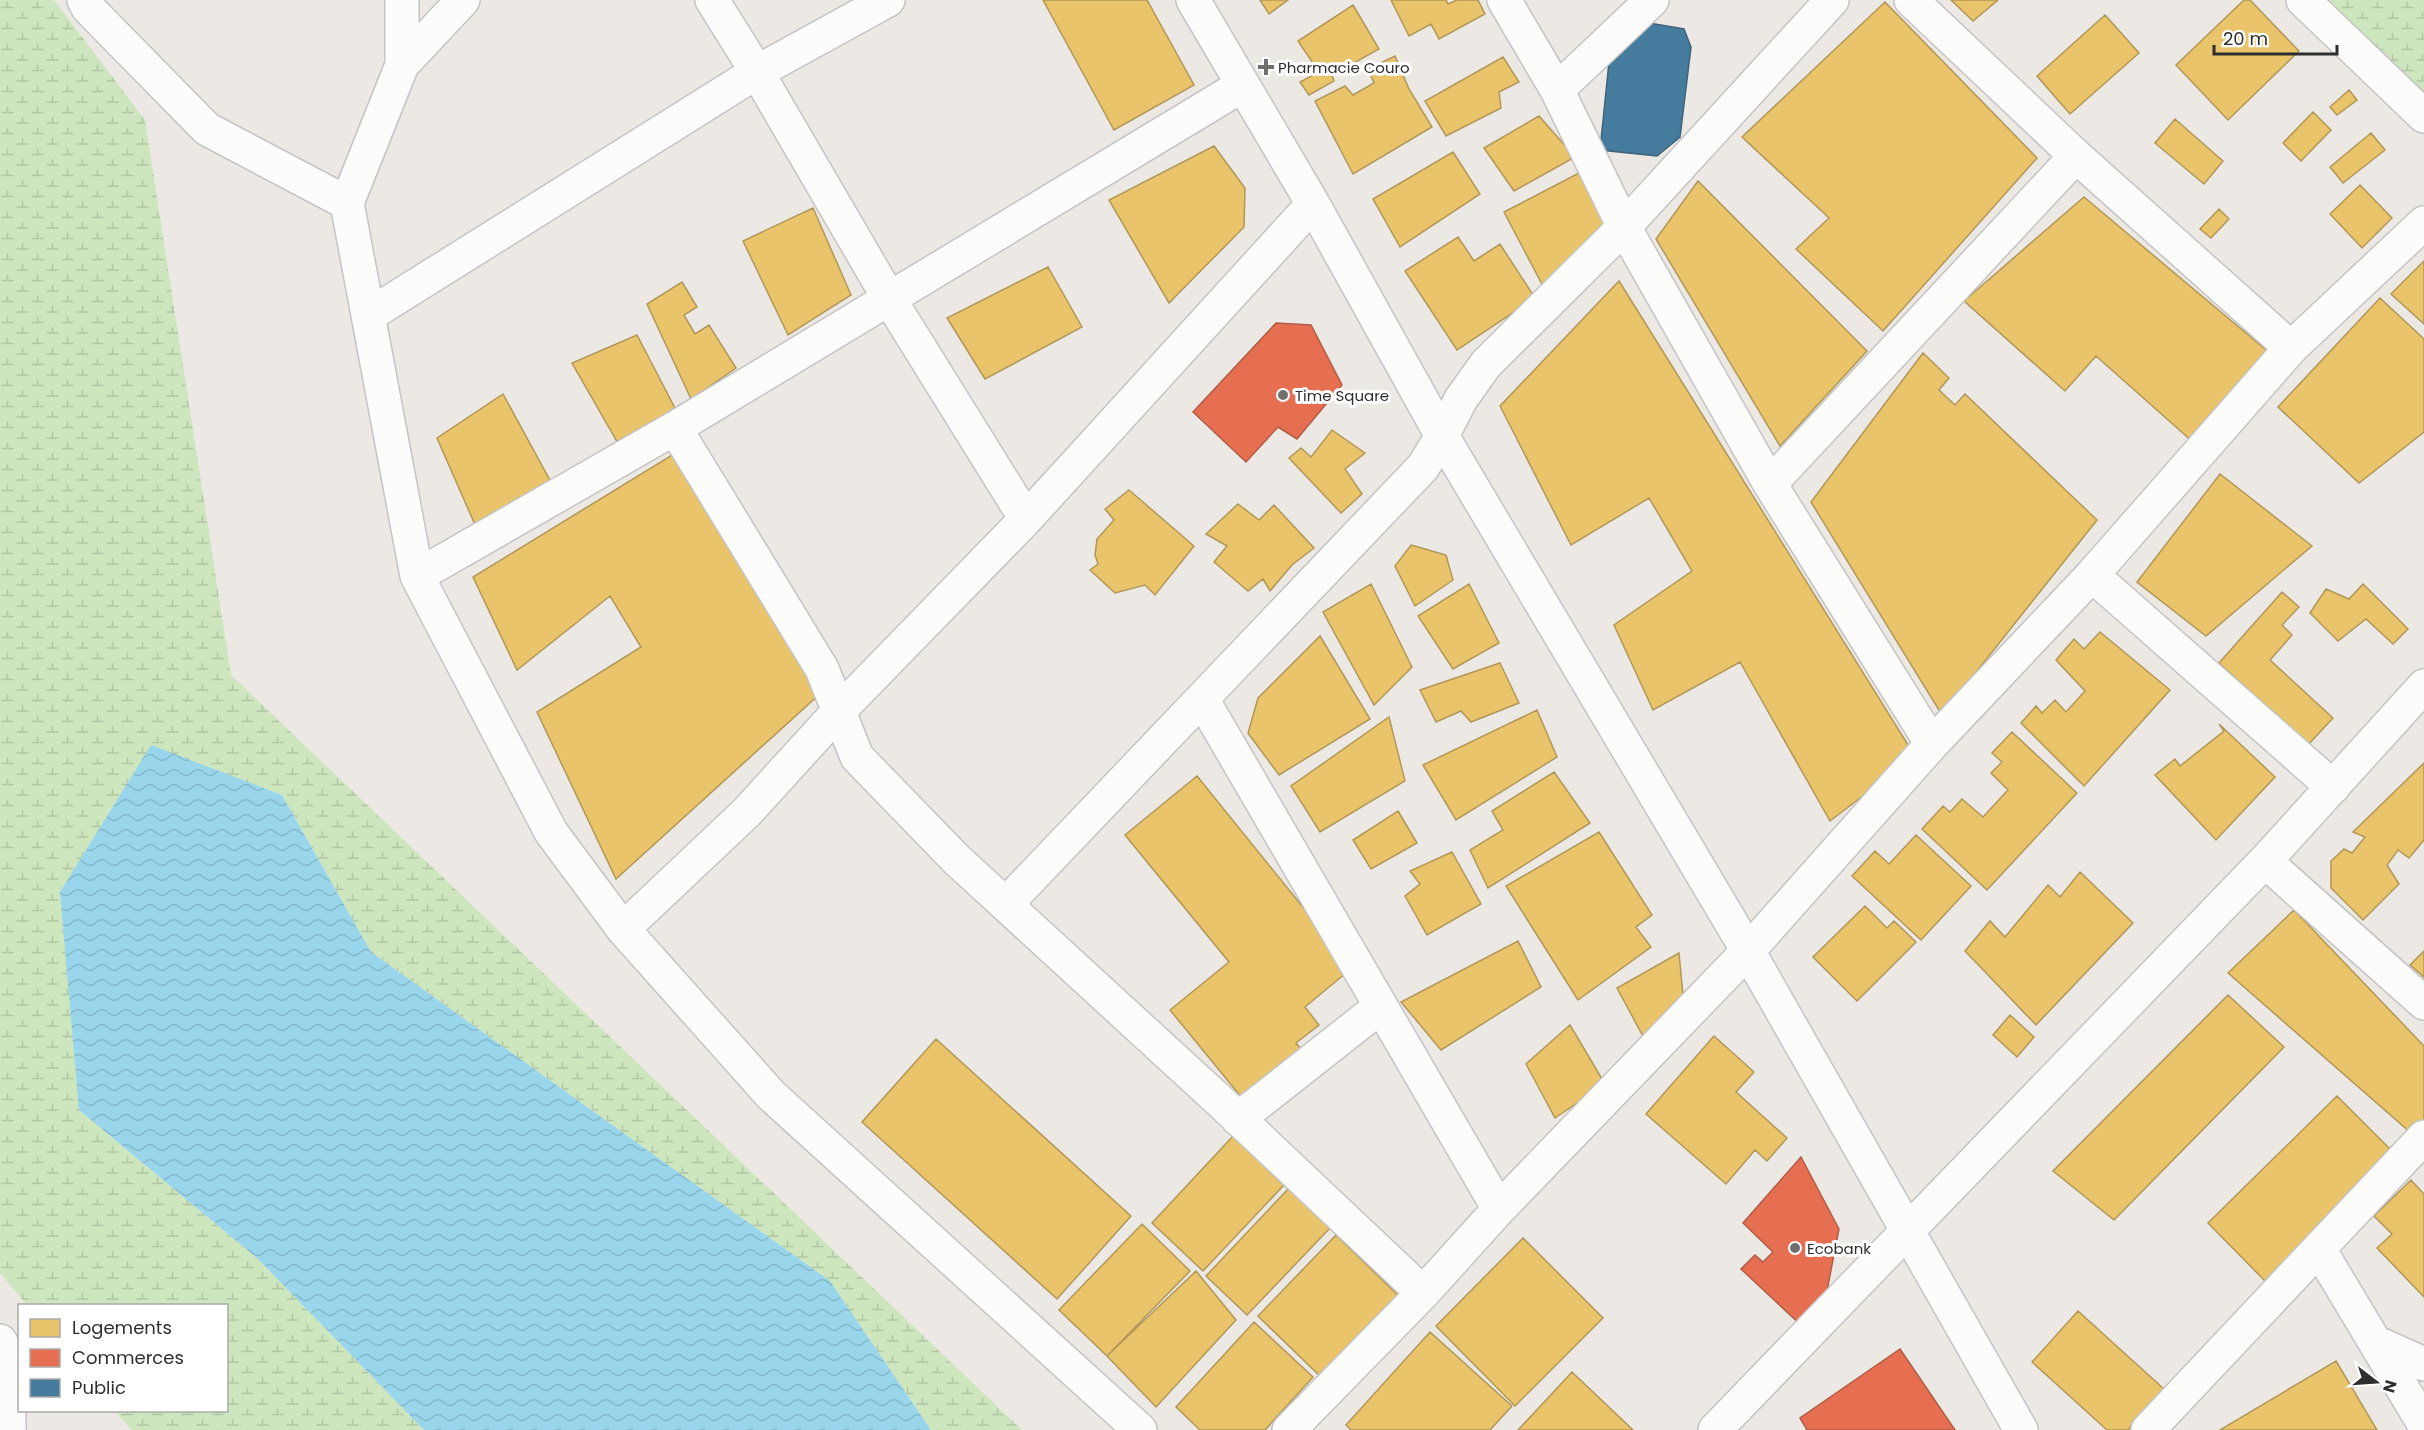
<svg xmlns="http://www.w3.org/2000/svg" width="2424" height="1430" viewBox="0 0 2424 1430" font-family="Poppins,sans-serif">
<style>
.wetland{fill:url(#wetland-marsh)}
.water{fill:url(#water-waves)}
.homes{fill:#e9c46a;stroke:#b19758;stroke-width:1.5}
.shops{fill:#e76f51;stroke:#b05c46;stroke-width:1.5}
.public{fill:#457b9d;stroke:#3e647c;stroke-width:1.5}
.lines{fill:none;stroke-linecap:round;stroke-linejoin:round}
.minor-casing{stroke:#c5c4c5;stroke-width:36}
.minor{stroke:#fcfcfb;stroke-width:33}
.poi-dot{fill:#706f6e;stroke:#fff;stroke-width:2}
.labels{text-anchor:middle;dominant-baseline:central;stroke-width:6;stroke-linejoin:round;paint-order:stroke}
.poi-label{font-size:15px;fill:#2e2e2e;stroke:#fff;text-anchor:start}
</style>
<defs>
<pattern id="wetland-marsh" width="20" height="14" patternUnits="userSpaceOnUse" patternTransform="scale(1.5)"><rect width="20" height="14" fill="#cee6be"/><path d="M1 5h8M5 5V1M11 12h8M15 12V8" fill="none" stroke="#b1c6a4"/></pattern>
<pattern id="water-waves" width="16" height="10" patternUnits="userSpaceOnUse" patternTransform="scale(1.5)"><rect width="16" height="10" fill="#99d6ec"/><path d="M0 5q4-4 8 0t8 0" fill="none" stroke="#84b8cb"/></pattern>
</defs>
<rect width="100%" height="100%" fill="#ece8e4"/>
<path class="wetland" d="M 0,0 L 54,0 L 145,120 L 231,675 L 1022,1430 L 931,1430 L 830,1281 L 371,952 L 282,795 L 79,1110 L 257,1258 L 424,1430 L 132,1430 L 115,1411 L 226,1410 L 226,1306 L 27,1305 L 0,1273 Z
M 2316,0 L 2424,0 L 2424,103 Z"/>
<path class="water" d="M 151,745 L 282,795 L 371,952 L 830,1281 L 931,1430 L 424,1430 L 257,1258 L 79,1110 L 60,892 Z"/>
<path class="homes" d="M 1043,0 L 1147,0 L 1194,85 L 1114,130 Z
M 1260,0 L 1288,0 L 1269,14 Z
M 1391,0 L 1446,0 L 1448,4 L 1457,0 L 1478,0 L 1485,14 L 1439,39 L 1431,24 L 1409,36 Z
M 1951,0 L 1998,0 L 1973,21 Z
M 2244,0 L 2250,0 L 2299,51 L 2228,120 L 2176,65 Z
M 1885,2 L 2037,158 L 1883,331 L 1796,249 L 1829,218 L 1742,137 Z
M 1353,5 L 1379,49 L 1332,75 L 1334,81 L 1309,95 L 1300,82 L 1319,72 L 1298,41 Z
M 2105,15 L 2139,53 L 2070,114 L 2037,76 Z
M 1395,56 L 1409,89 L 1432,127 L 1353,174 L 1315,101 L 1345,86 L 1353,95 L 1374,83 L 1368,69 Z
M 1503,57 L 1519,82 L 1499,92 L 1501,108 L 1446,136 L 1425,101 Z
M 2349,90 L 2357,100 L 2337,115 L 2330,107 Z
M 2313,112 L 2331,130 L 2301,161 L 2283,143 Z
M 1539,116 L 1575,157 L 1514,191 L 1484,148 Z
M 2175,119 L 2223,161 L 2204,184 L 2155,143 Z
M 2371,133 L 2385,150 L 2343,183 L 2330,167 Z
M 1214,146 L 1245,188 L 1244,227 L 1169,303 L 1109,200 Z
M 1453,152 L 1480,194 L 1400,247 L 1373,199 Z
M 1581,172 L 1610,224 L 1543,286 L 1504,212 Z
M 1698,181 L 1867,351 L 1780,446 L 1656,239 Z
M 2360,185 L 2392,218 L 2362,248 L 2330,214 Z
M 2084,197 L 2272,355 L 2194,443 L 2096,356 L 2065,391 L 1964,301 Z
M 813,208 L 851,295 L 788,335 L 743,241 Z
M 2219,209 L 2229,219 L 2211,238 L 2200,229 Z
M 1458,237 L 1474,261 L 1500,244 L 1535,298 L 1457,350 L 1405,271 Z
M 2424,261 L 2424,324 L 2391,294 Z
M 1048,267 L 1082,327 L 985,379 L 947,318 Z
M 1619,281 L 1915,756 L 1830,821 L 1740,662 L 1653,710 L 1614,625 L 1692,571 L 1649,498 L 1571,545 L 1500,406 Z
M 682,282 L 697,307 L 684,315 L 695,334 L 709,325 L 736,368 L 691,399 L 647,304 Z
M 2380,298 L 2424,339 L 2424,432 L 2359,483 L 2278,407 Z
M 637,335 L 678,414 L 619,445 L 572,363 Z
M 1923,353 L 1949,378 L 1939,390 L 1955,405 L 1965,394 L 2097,520 L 1942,715 L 1811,502 Z
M 503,394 L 552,484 L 476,527 L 437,438 Z
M 1332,430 L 1365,453 L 1345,469 L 1362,494 L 1341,513 L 1289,458 L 1301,448 L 1311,457 Z
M 677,452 L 823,691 L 616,879 L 537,712 L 641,647 L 610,596 L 517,670 L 473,577 Z
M 2220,474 L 2312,546 L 2206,636 L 2137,582 Z
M 1129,490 L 1194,546 L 1155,595 L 1145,585 L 1115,593 L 1090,570 L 1098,564 L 1095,555 L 1097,539 L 1114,520 L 1105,509 Z
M 1238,504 L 1259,520 L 1274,505 L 1314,548 L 1292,565 L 1270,591 L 1263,579 L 1248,591 L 1214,562 L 1227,546 L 1206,534 Z
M 1411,545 L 1446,555 L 1453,580 L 1415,606 L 1395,566 Z
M 1371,584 L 1412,667 L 1374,705 L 1323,612 Z
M 1469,584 L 1499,643 L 1453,669 L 1418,616 Z
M 2363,584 L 2408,629 L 2393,644 L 2366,619 L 2338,641 L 2310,613 L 2326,589 L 2349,599 Z
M 2282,592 L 2299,607 L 2282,625 L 2292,635 L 2270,660 L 2333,718 L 2308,745 L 2219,663 Z
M 2100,632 L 2170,690 L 2084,786 L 2021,723 L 2036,706 L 2042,713 L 2055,700 L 2066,712 L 2085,691 L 2056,660 L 2074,639 L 2084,649 Z
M 1320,636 L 1370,719 L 1279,775 L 1248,733 L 1258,698 Z
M 1500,663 L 1519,703 L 1471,722 L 1461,711 L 1436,722 L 1420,690 Z
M 1537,710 L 1557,757 L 1456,820 L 1423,765 Z
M 1389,717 L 1405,781 L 1320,832 L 1291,786 Z
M 2219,724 L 2275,777 L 2216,840 L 2155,775 L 2175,759 L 2180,766 L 2224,731 Z
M 2012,732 L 2077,793 L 1987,890 L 1922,829 L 1943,806 L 1950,812 L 1962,799 L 1983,817 L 2008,790 L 1991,773 L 2002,762 L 1992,753 Z
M 2424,763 L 2424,840 L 2409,858 L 2398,850 L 2387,865 L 2399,884 L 2363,920 L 2331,888 L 2331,861 L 2344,849 L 2352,853 L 2365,837 L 2353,832 Z
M 1554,772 L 1590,823 L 1488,888 L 1470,850 L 1503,830 L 1492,811 Z
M 1197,776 L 1352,968 L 1305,1007 L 1319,1025 L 1296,1043 L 1305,1054 L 1246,1103 L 1170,1010 L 1229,962 L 1125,835 Z
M 1398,811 L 1417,843 L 1371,869 L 1353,840 Z
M 1599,832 L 1652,915 L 1636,927 L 1651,947 L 1578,1000 L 1506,886 Z
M 1916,835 L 1971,886 L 1921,940 L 1852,876 L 1875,851 L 1889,864 Z
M 1452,852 L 1481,904 L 1427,935 L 1405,896 L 1420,884 L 1410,871 Z
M 2080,872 L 2133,923 L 2036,1025 L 1965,951 L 1990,921 L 2005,937 L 2048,885 L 2060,897 Z
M 1865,906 L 1887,928 L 1894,921 L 1916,942 L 1857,1001 L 1813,957 Z
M 2294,910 L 2424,1046 L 2424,1120 L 2411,1133 L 2228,973 Z
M 1518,941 L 1541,987 L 1441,1050 L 1401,1002 Z
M 2424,951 L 2424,977 L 2410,965 Z
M 1679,953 L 1684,1006 L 1644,1038 L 1617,988 Z
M 2228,995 L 2284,1047 L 2114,1220 L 2053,1171 Z
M 2010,1015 L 2034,1037 L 2017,1057 L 1993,1035 Z
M 1570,1025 L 1605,1084 L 1555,1118 L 1526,1064 Z
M 1714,1036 L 1754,1072 L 1736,1092 L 1787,1138 L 1767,1161 L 1755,1150 L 1726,1184 L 1646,1114 Z
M 936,1039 L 1131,1216 L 1057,1299 L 862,1122 Z
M 2337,1096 L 2394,1153 L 2265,1281 L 2208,1223 Z
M 1233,1136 L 1284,1185 L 1203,1271 L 1152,1223 Z
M 2411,1180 L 2424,1194 L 2424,1297 L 2377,1248 L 2392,1234 L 2374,1216 Z
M 1289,1188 L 1330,1228 L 1247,1315 L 1206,1276 Z
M 1142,1224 L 1190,1271 L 1107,1356 L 1059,1310 Z
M 1336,1235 L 1405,1302 L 1327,1383 L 1258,1316 Z
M 1523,1238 L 1603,1318 L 1515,1406 L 1436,1326 Z
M 1196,1271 L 1236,1320 L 1156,1407 L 1107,1356 Z
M 2078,1311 L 2164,1389 L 2128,1430 L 2107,1430 L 2032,1362 Z
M 1254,1322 L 1313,1377 L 1265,1430 L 1200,1430 L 1176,1407 Z
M 1430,1332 L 1512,1406 L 1490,1430 L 1351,1430 L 1346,1425 Z
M 2336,1361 L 2377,1430 L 2220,1430 Z
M 1572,1372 L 1633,1430 L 1518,1430 Z"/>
<path class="shops" d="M 1276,323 L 1311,325 L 1342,385 L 1297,439 L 1278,427 L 1246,462 L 1193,412 Z
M 1801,1157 L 1839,1229 L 1824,1306 L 1803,1327 L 1741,1269 L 1755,1255 L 1763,1262 L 1773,1252 L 1743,1223 Z
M 1900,1349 L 1955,1430 L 1807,1430 L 1800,1418 Z"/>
<path class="public" d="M 1643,22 L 1684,29 L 1691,47 L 1680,137 L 1657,156 L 1600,150 L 1609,62 Z"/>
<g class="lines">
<defs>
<path id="minor" d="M 84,0 L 88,8 L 207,129 L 347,203
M 463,0 L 402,65 L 347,203 L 417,576 L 551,832 L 623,929 L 771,1095 L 1140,1430
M 712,0 L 757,72 L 890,300 L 1026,519
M 1193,0 L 1313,204 L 1442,436 L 1748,951 L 2021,1430
M 1504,0 L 1557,90 L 1624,227 L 1770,484 L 1932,744
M 1911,0 L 2076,156 L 2291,348
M 2303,0 L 2424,116
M 402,65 L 402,0
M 1557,90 L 1652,0
M 369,315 L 757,72 L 888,0
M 675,428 L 822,669 L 857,757 L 957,860 L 1223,1104 L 1423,1293
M 1770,484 L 2076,156
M 2092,575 L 2333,787
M 417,576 L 675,428 L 1243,85
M 1202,699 L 1499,1209
M 2265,861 L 2424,1003
M 1006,904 L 1423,467 L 1442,436 L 1461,399 L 1486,364 L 1624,227 L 1832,0
M 623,929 L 746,813 L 838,712 L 1026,519 L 1313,204
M 1238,1119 L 1380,1007
M 2319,1249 L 2424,1424
M 0,1341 L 8,1355 L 9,1430
M 2375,1342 L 2424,1364
M 1289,1430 L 1423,1293 L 1499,1209 L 1748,951 L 1932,744 L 2092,575 L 2291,348 L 2424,223
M 1715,1430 L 2265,861 L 2424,686
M 2148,1430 L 2424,1137"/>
</defs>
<use href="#minor" class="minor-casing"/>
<use href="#minor" class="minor"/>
</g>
<g class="poi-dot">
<path d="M1263 58h6v6h6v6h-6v6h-6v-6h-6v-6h6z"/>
<circle cx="1283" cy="395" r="6"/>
<circle cx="1795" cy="1248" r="6"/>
</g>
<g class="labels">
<g class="poi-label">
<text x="1278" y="67">Pharmacie Couro</text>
<text x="1295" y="395">Time Square</text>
<text x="1807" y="1248">Ecobank</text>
</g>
</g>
<rect x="18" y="1304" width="210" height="108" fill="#ffffff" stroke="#ababab" stroke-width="1.5"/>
<rect x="30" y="1319" width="30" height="18" fill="#e9c46a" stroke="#ababab" stroke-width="1.5"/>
<text x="72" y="1334" font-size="18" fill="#2e2e2e">Logements</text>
<rect x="30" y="1349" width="30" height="18" fill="#e76f51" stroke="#ababab" stroke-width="1.5"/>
<text x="72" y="1364" font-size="18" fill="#2e2e2e">Commerces</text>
<rect x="30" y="1379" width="30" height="18" fill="#457b9d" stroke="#ababab" stroke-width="1.5"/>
<text x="72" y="1394" font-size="18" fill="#2e2e2e">Public</text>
<g transform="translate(2376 1382) rotate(107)" stroke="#ffffff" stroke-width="4.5" paint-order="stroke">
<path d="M0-4.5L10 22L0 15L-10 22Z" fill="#2e2e2e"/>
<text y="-9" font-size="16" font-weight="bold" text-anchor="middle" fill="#2e2e2e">N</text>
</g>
<path d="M2214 45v9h123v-9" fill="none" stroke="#2e2e2e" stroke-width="3"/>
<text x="2223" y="45" font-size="18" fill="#2e2e2e" stroke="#ffffff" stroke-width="4.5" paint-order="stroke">20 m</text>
</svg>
